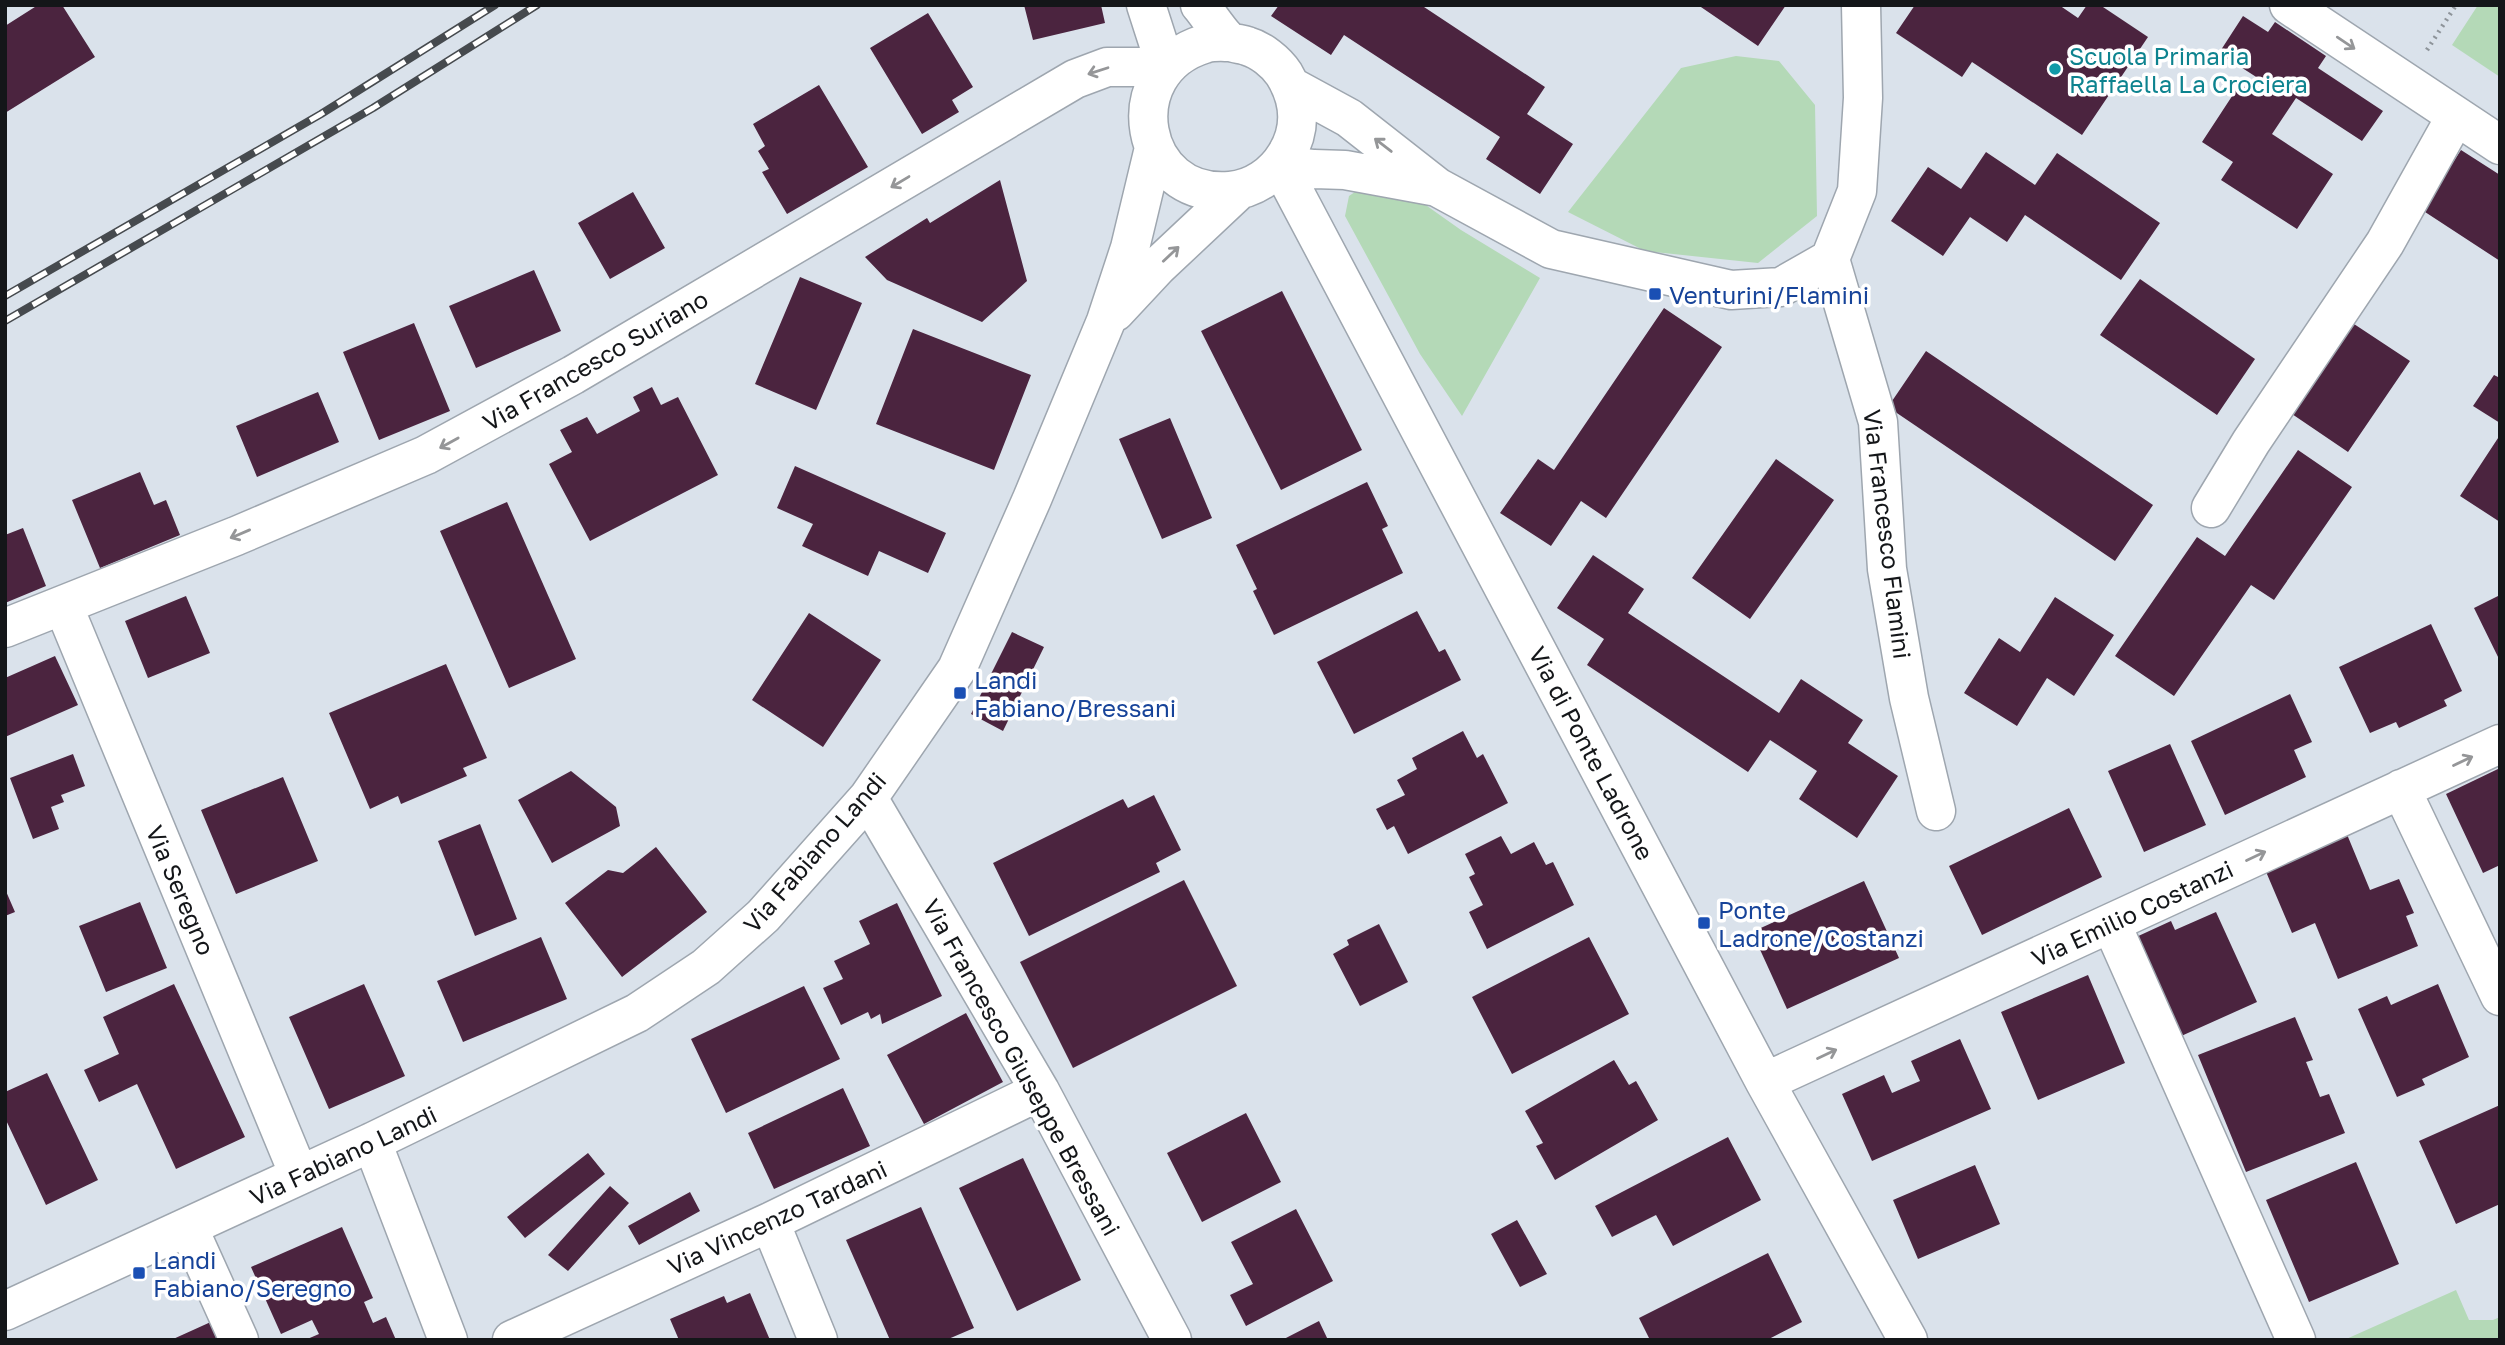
<svg xmlns="http://www.w3.org/2000/svg" width="2505" height="1345" viewBox="0 0 2505 1345" font-family="'Golos Text',sans-serif">
<style>
.green{fill:#b4d9b7}
.building{fill:#4b243f}
.lines{fill:none;stroke-linecap:round;stroke-linejoin:round}
.minor-casing{stroke:#9ea6af;stroke-width:41}
.path{stroke:#8e949a;stroke-width:4.5;stroke-dasharray:2 5;stroke-linecap:butt}
.minor{stroke:#fff;stroke-width:38}
.rail-casing{stroke:#464a4e;stroke-width:8}
.rail{stroke:#fff;stroke-width:5;stroke-dasharray:16;stroke-linecap:butt}
.oneway{stroke:#959698}
.culture-dot{fill:#0f9aa8;stroke:#fff;stroke-width:2.5}
.transit-dot{fill:#1a4fb4;stroke:#fff;stroke-width:2.5}
.labels{text-anchor:middle;dominant-baseline:central;stroke-width:7;stroke-linejoin:round;paint-order:stroke}
.culture-label{font-size:24px;fill:#0d838f;stroke:#fff;text-anchor:start}
.transit-label{font-size:24px;fill:#164399;stroke:#fff;text-anchor:start}
.street-label{font-size:24px;fill:#141619;stroke:#fff}
</style>
<rect width="100%" height="100%" fill="#dae2eb"/>
<path class="green" d="M 2478,5 L 2500,5 L 2500,77 L 2452,45 Z
M 1736,56 L 1779,61 L 1815,105 L 1817,216 L 1758,263 L 1645,251 L 1568,212 L 1681,68 Z
M 1365,185 L 1403,189 L 1461,230 L 1540,278 L 1462,416 L 1420,354 L 1345,216 L 1349,196 Z
M 2456,1290 L 2469,1320 L 2493,1320 L 2500,1317 L 2500,1340 L 2344,1340 Z"/>
<path class="building" d="M 38,5 L 62,5 L 95,57 L 5,113 L 5,26 Z
M 1024,5 L 1101,5 L 1105,23 L 1033,40 Z
M 1279,5 L 1421,5 L 1545,87 L 1527,114 L 1573,144 L 1540,194 L 1486,159 L 1500,137 L 1344,35 L 1331,55 L 1271,16 Z
M 1698,5 L 1786,5 L 1758,46 Z
M 1915,5 L 2059,5 L 2078,18 L 2087,5 L 2100,5 L 2148,37 L 2082,135 L 1972,62 L 1962,77 L 1896,33 Z
M 928,13 L 973,87 L 952,100 L 959,112 L 922,134 L 870,48 Z
M 2243,16 L 2268,32 L 2275,22 L 2326,56 L 2318,68 L 2383,111 L 2362,141 L 2296,98 L 2272,134 L 2333,174 L 2297,229 L 2221,180 L 2233,162 L 2202,142 L 2240,84 L 2255,94 L 2264,82 L 2219,53 Z
M 819,85 L 868,167 L 787,214 L 762,172 L 769,169 L 758,151 L 765,146 L 753,124 Z
M 2461,150 L 2500,175 L 2500,261 L 2422,210 Z
M 1986,152 L 2035,185 L 2057,153 L 2160,223 L 2121,280 L 2025,215 L 2007,242 L 1970,217 L 1943,256 L 1891,221 L 1928,167 L 1961,189 Z
M 1000,180 L 1027,281 L 982,322 L 887,280 L 865,257 L 927,218 L 930,223 Z
M 633,192 L 665,248 L 610,279 L 578,223 Z
M 534,270 L 561,331 L 476,368 L 449,306 Z
M 800,277 L 862,303 L 816,410 L 755,384 Z
M 2140,279 L 2255,359 L 2217,415 L 2100,335 Z
M 1282,291 L 1362,450 L 1281,490 L 1201,331 Z
M 1664,308 L 1722,347 L 1606,518 L 1581,501 L 1551,546 L 1500,513 L 1538,459 L 1554,470 Z
M 414,323 L 450,411 L 379,440 L 343,352 Z
M 2354,324 L 2410,361 L 2348,452 L 2292,414 Z
M 913,329 L 1031,375 L 994,470 L 876,424 Z
M 1926,351 L 2153,505 L 2115,561 L 1888,407 Z
M 2494,375 L 2500,378 L 2500,423 L 2473,406 Z
M 652,387 L 661,405 L 678,397 L 718,475 L 590,541 L 549,464 L 572,452 L 560,430 L 587,417 L 597,434 L 640,411 L 633,397 Z
M 318,392 L 339,442 L 257,477 L 236,426 Z
M 1170,418 L 1212,518 L 1162,539 L 1119,439 Z
M 2500,435 L 2500,522 L 2460,496 Z
M 2298,450 L 2352,487 L 2274,600 L 2251,585 L 2174,696 L 2115,656 L 2197,537 L 2225,556 Z
M 1776,459 L 1834,500 L 1750,619 L 1692,578 Z
M 795,466 L 946,533 L 928,573 L 879,551 L 868,576 L 802,546 L 813,524 L 777,508 Z
M 140,472 L 154,505 L 166,500 L 180,535 L 100,568 L 72,500 Z
M 1367,482 L 1388,526 L 1382,529 L 1403,573 L 1274,635 L 1253,591 L 1257,589 L 1236,545 Z
M 507,502 L 576,659 L 509,688 L 440,531 Z
M 23,528 L 46,586 L 5,603 L 5,535 Z
M 1593,555 L 1644,589 L 1628,613 L 1779,713 L 1801,679 L 1863,720 L 1848,743 L 1898,776 L 1857,838 L 1799,799 L 1817,771 L 1770,740 L 1748,772 L 1587,665 L 1604,639 L 1557,608 Z
M 2500,595 L 2500,661 L 2474,608 Z
M 186,596 L 210,653 L 148,678 L 125,621 Z
M 2055,597 L 2114,635 L 2074,696 L 2047,678 L 2017,726 L 1964,693 L 1999,638 L 2020,652 Z
M 1417,611 L 1439,652 L 1445,649 L 1461,680 L 1354,734 L 1317,662 Z
M 809,613 L 881,660 L 823,747 L 752,700 Z
M 2431,624 L 2462,691 L 2444,700 L 2447,706 L 2399,728 L 2396,722 L 2370,733 L 2339,667 Z
M 1012,632 L 1044,647 L 1003,731 L 971,714 Z
M 55,656 L 78,705 L 5,737 L 5,678 Z
M 446,664 L 487,758 L 463,768 L 467,776 L 401,804 L 398,796 L 370,809 L 329,713 Z
M 2290,694 L 2312,742 L 2294,750 L 2306,777 L 2225,815 L 2191,741 Z
M 1463,731 L 1477,758 L 1483,754 L 1508,803 L 1408,854 L 1394,826 L 1387,830 L 1376,809 L 1405,795 L 1397,780 L 1417,769 L 1412,758 Z
M 2170,744 L 2206,825 L 2144,852 L 2108,771 Z
M 73,754 L 85,786 L 61,795 L 64,802 L 51,807 L 59,829 L 33,839 L 10,778 Z
M 2500,768 L 2500,865 L 2483,873 L 2446,794 Z
M 571,771 L 616,807 L 620,826 L 552,863 L 518,800 Z
M 283,777 L 318,861 L 236,894 L 201,810 Z
M 1154,795 L 1181,850 L 1156,863 L 1160,872 L 1029,936 L 993,863 L 1123,799 L 1128,808 Z
M 2069,808 L 2102,877 L 1982,935 L 1949,866 Z
M 480,824 L 517,919 L 475,936 L 438,841 Z
M 2346,832 L 2370,890 L 2399,879 L 2414,913 L 2406,916 L 2418,946 L 2338,979 L 2315,923 L 2292,933 L 2264,867 Z
M 1501,836 L 1511,854 L 1534,842 L 1546,865 L 1553,862 L 1574,905 L 1487,949 L 1469,912 L 1483,905 L 1469,877 L 1475,874 L 1465,854 Z
M 656,847 L 707,912 L 622,977 L 565,903 L 608,870 L 623,873 Z
M 1184,880 L 1237,986 L 1073,1068 L 1020,962 Z
M 1864,881 L 1899,958 L 1787,1009 L 1752,932 Z
M 5,889 L 15,912 L 5,916 Z
M 140,902 L 167,968 L 106,992 L 79,926 Z
M 897,903 L 942,996 L 882,1024 L 880,1014 L 871,1019 L 868,1012 L 841,1025 L 823,988 L 843,979 L 834,961 L 870,944 L 859,921 Z
M 2216,912 L 2257,1002 L 2179,1037 L 2134,938 L 2171,921 L 2175,930 Z
M 1379,924 L 1408,982 L 1360,1006 L 1333,954 L 1349,945 L 1347,940 Z
M 541,937 L 567,999 L 463,1042 L 437,981 Z
M 1589,937 L 1629,1014 L 1512,1074 L 1472,997 Z
M 2088,975 L 2125,1063 L 2038,1100 L 2001,1012 Z
M 174,984 L 245,1137 L 176,1169 L 137,1084 L 99,1102 L 84,1070 L 119,1054 L 103,1017 Z
M 364,984 L 405,1076 L 329,1109 L 289,1017 Z
M 2438,984 L 2469,1057 L 2422,1079 L 2425,1085 L 2397,1097 L 2358,1009 L 2387,996 L 2391,1005 Z
M 804,986 L 840,1059 L 726,1113 L 691,1039 Z
M 966,1013 L 1003,1082 L 924,1124 L 887,1055 Z
M 2295,1017 L 2313,1060 L 2306,1062 L 2320,1097 L 2329,1094 L 2345,1133 L 2246,1172 L 2198,1055 Z
M 1960,1039 L 1991,1109 L 1872,1161 L 1842,1094 L 1884,1075 L 1892,1093 L 1920,1081 L 1911,1061 Z
M 1614,1060 L 1629,1085 L 1636,1081 L 1658,1120 L 1555,1180 L 1536,1146 L 1543,1143 L 1525,1111 Z
M 47,1073 L 98,1180 L 46,1205 L 5,1118 L 5,1092 Z
M 843,1088 L 870,1146 L 774,1189 L 748,1133 Z
M 2500,1105 L 2500,1204 L 2456,1224 L 2419,1141 Z
M 1246,1113 L 1281,1182 L 1202,1222 L 1167,1153 Z
M 1728,1137 L 1761,1200 L 1673,1246 L 1656,1215 L 1612,1237 L 1595,1206 Z
M 588,1153 L 605,1174 L 525,1238 L 507,1217 Z
M 1023,1158 L 1081,1280 L 1017,1311 L 959,1188 Z
M 2356,1162 L 2399,1264 L 2309,1302 L 2266,1200 Z
M 1975,1165 L 2000,1224 L 1918,1259 L 1893,1200 Z
M 610,1186 L 629,1203 L 568,1271 L 548,1255 Z
M 690,1192 L 700,1211 L 639,1245 L 628,1226 Z
M 921,1207 L 974,1328 L 946,1340 L 890,1340 L 846,1240 Z
M 1296,1209 L 1333,1281 L 1246,1326 L 1230,1295 L 1253,1284 L 1231,1242 Z
M 1517,1220 L 1547,1274 L 1520,1287 L 1491,1234 Z
M 342,1227 L 373,1298 L 364,1302 L 373,1323 L 386,1317 L 396,1340 L 305,1340 L 319,1334 L 312,1320 L 281,1334 L 251,1267 Z
M 1768,1253 L 1802,1322 L 1767,1340 L 1650,1340 L 1639,1318 Z
M 750,1293 L 770,1340 L 679,1340 L 670,1319 L 724,1296 L 727,1303 Z
M 224,1316 L 234,1340 L 171,1340 Z
M 1319,1321 L 1328,1340 L 1282,1340 Z"/>
<g class="lines">
<defs>
<path id="minor" d="M 1146,5 L 1166,67
M 1200,5 C 1208,14 1222,37 1231,42 C 1235,44 1242,44 1247,46 C 1261,50 1276,62 1284,74 C 1300,100 1302,129 1286,155 C 1274,175 1253,189 1230,191 C 1138,199 1116,71 1204,44 C 1212,41 1222,42 1230,42
M 2289,5 L 2500,145
M 1292,87 L 1349,118 L 1437,187 L 1551,249 L 1731,290 L 1781,287 L 1830,259
M 1280,165 L 1765,1082 L 1908,1340
M 1280,165 L 1314,169 L 1345,170 L 1432,186
M 1830,259 L 1878,422 L 1887,569 L 1909,698 L 1936,811
M 1830,259 L 1857,191 L 1863,98 L 1861,5
M 1115,312 L 1157,267 L 1239,190
M 2211,508 L 2251,442 L 2385,243 L 2456,116
M 63,605 L 299,1175
M 5,628 L 236,536 L 426,455 L 573,375 L 1075,79 L 1107,67 L 1166,67
M 2401,789 L 2500,996
M 868,798 L 1040,1091 L 1172,1340
M 2111,923 L 2296,1340
M 1765,1082 L 2500,744
M 372,1142 L 448,1340
M 770,1222 L 818,1340
M 188,1227 L 239,1340
M 5,1311 L 372,1142 L 637,1013 L 706,967 L 763,916 L 868,798 L 957,669 L 1032,499 L 1106,321 L 1130,248 L 1154,148
M 512,1340 L 770,1222 L 1040,1091"/>
</defs>
<use href="#minor" class="minor-casing"/>
<path class="path" d="M 2427,50 L 2456,5"/>
<use href="#minor" class="minor"/>
<defs>
<path id="rail" d="M 5,296 L 321,114 L 495,5
M 5,321 L 373,108 L 537,5"/>
</defs>
<use href="#rail" class="rail-casing"/>
<use href="#rail" class="rail"/>
</g>
<defs><path id="oneway-shaft" d="M-6 0H5M1.5-3L5.5 0L1.5 3" fill="none" stroke-width="1.6" stroke-linecap="round" stroke-linejoin="round" transform="scale(1.75)"/></defs>
<g class="oneway">
<use href="#oneway-shaft" transform="translate(2346 43) rotate(34)"/>
<use href="#oneway-shaft" transform="translate(1098 71) rotate(162)"/>
<use href="#oneway-shaft" transform="translate(1383 145) rotate(-142)"/>
<use href="#oneway-shaft" transform="translate(900 182) rotate(149)"/>
<use href="#oneway-shaft" transform="translate(1171 254) rotate(-43)"/>
<use href="#oneway-shaft" transform="translate(449 443) rotate(151)"/>
<use href="#oneway-shaft" transform="translate(240 534) rotate(157)"/>
<use href="#oneway-shaft" transform="translate(2463 761) rotate(-25)"/>
<use href="#oneway-shaft" transform="translate(2256 856) rotate(-25)"/>
<use href="#oneway-shaft" transform="translate(1827 1054) rotate(-25)"/>
</g>
<circle class="culture-dot" cx="2055" cy="69" r="7"/>
<g class="transit-dot">
<rect x="1648" y="287" width="14" height="14" rx="3.5"/>
<rect x="953" y="686" width="14" height="14" rx="3.5"/>
<rect x="1697" y="916" width="14" height="14" rx="3.5"/>
<rect x="132" y="1266" width="14" height="14" rx="3.5"/>
</g>
<g class="labels">
<g class="culture-label">
<text x="2069" y="55">Scuola Primaria<tspan x="2069" dy="28">Raffaella La Crociera</tspan></text>
</g>
<g class="transit-label">
<text x="1669" y="294">Venturini/Flamini</text>
<text x="974" y="679">Landi<tspan x="974" dy="28">Fabiano/Bressani</tspan></text>
<text x="1718" y="909">Ponte<tspan x="1718" dy="28">Ladrone/Costanzi</tspan></text>
<text x="153" y="1259">Landi<tspan x="153" dy="28">Fabiano/Seregno</tspan></text>
</g>
<g class="street-label">
<text transform="translate(595 360) rotate(-30)">Via Francesco Suriano</text>
<text transform="translate(1888 534) rotate(83)">Via Francesco Flamini</text>
<text transform="translate(1592 753) rotate(62)">Via di Ponte Ladrone</text>
<text transform="translate(814 852) rotate(-49)">Via Fabiano Landi</text>
<text transform="translate(181 890) rotate(67)">Via Seregno</text>
<text transform="translate(2132 913) rotate(-25)">Via Emilio Costanzi</text>
<text transform="translate(1022 1067) rotate(61)">Via Francesco Giuseppe Bressani</text>
<text transform="translate(343 1155) rotate(-25)">Via Fabiano Landi</text>
<text transform="translate(777 1217) rotate(-25)">Via Vincenzo Tardani</text>
</g>
</g>
<rect width="2505" height="1345" fill="none" stroke="#141619" stroke-width="14"/>
</svg>
